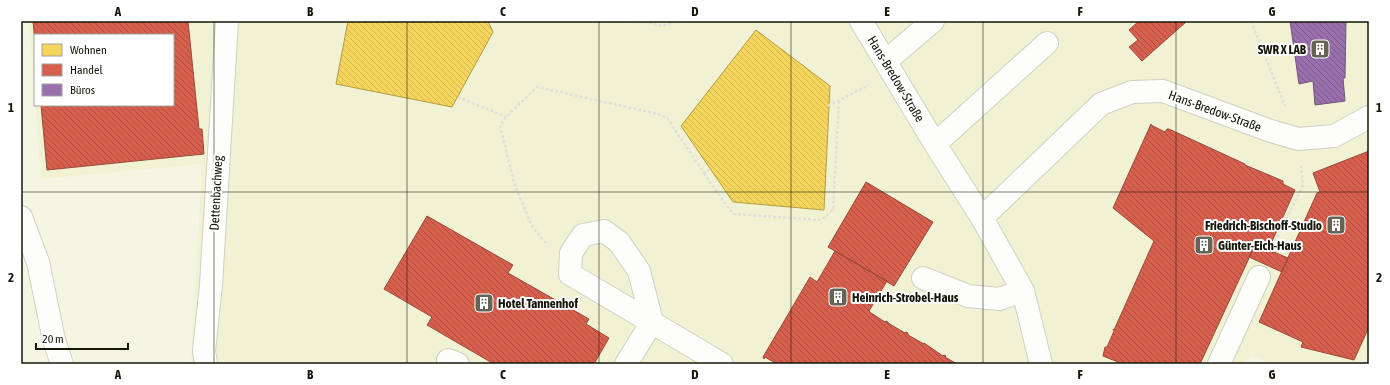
<svg xmlns="http://www.w3.org/2000/svg" width="1390" height="385" viewBox="0 0 1390 385" font-family="'Asap Condensed',sans-serif">
<style>
.built{fill:#f1f2d3}
.homes{fill:url(#homes-back-hatch);stroke:#b39c43}
.shops{fill:url(#shops-back-hatch);stroke:#9c4a39}
.offices{fill:url(#offices-back-hatch);stroke:#72557b}
.lines{fill:none;stroke-linecap:round;stroke-linejoin:round}
.minor-casing{stroke:#d0d1c2;stroke-width:24}
.path{stroke:#e0e0da;stroke-width:2.5;stroke-dasharray:3 2;stroke-linecap:butt}
.minor{stroke:#fdfefb;stroke-width:22}
.grid{fill:none;stroke:#16160a;stroke-width:1;stroke-opacity:0.55}
.labels{text-anchor:middle;dominant-baseline:central;stroke-width:4;stroke-linejoin:round;paint-order:stroke}
.poi-label{font-size:13px;font-weight:bold;fill:#16160a;stroke:#fff;text-anchor:start}
.street-label{font-size:13px;fill:#16160a;stroke:#fff}
.neatline{fill:none;stroke:#16160a;stroke-width:1.5}
.grid-label{font-size:13px;text-anchor:middle;font-weight:bold;fill:#16160a}
</style>
<defs>
<pattern id="homes-back-hatch" width="6" height="6" patternUnits="userSpaceOnUse"><rect width="6" height="6" fill="#f6d55c"/><path d="M-1 5l2 2M0 0l6 6M5-1l2 2" fill="none" stroke="#d2b64f"/></pattern>
<pattern id="shops-back-hatch" width="6" height="6" patternUnits="userSpaceOnUse"><rect width="6" height="6" fill="#d6604d"/><path d="M-1 5l2 2M0 0l6 6M5-1l2 2" fill="none" stroke="#ad4e3e"/></pattern>
<pattern id="offices-back-hatch" width="6" height="6" patternUnits="userSpaceOnUse"><rect width="6" height="6" fill="#9970ab"/><path d="M-1 5l2 2M0 0l6 6M5-1l2 2" fill="none" stroke="#7c5b89"/></pattern>
</defs>
<rect width="100%" height="100%" fill="#f4f5e2"/>
<path class="built" d="M 29,21 L 1369,21 L 1369,364 L 1274,364 L 1251,356 L 1242,364 L 191,364 L 202,164 L 41,179 L 35,105 L 173,105 L 173,35 L 35,35 L 35,101 Z"/>
<path class="homes" d="M 348,21 L 488,21 L 493,32 L 452,107 L 336,84 Z
M 756,30 L 830,86 L 824,210 L 733,202 L 681,126 Z"/>
<path class="shops" d="M 33,21 L 188,21 L 199,129 L 202,129 L 204,154 L 47,170 L 41,105 L 173,105 L 173,35 L 35,35 L 35,43 Z
M 1139,21 L 1185,21 L 1186,22 L 1142,61 L 1129,47 L 1138,40 L 1129,30 Z
M 1151,124 L 1151,125 L 1165,132 L 1167,129 L 1169,129 L 1245,164 L 1245,165 L 1283,181 L 1283,184 L 1295,190 L 1270,246 L 1257,241 L 1200,364 L 1123,364 L 1103,356 L 1105,347 L 1107,347 L 1114,331 L 1113,329 L 1114,330 L 1154,241 L 1113,208 Z
M 1369,151 L 1369,327 L 1354,360 L 1301,347 L 1303,342 L 1259,322 L 1317,193 L 1320,192 L 1313,173 Z
M 866,182 L 933,222 L 894,286 L 828,247 Z
M 427,216 L 513,265 L 508,273 L 589,319 L 586,324 L 609,338 L 594,364 L 494,364 L 427,325 L 432,317 L 384,289 Z
M 1255,244 L 1288,258 L 1282,272 L 1249,257 Z
M 835,251 L 887,281 L 869,311 L 871,313 L 885,322 L 886,321 L 888,322 L 888,323 L 905,333 L 906,332 L 908,333 L 908,335 L 924,344 L 924,343 L 943,356 L 944,355 L 946,356 L 945,357 L 957,364 L 777,364 L 765,357 L 764,359 L 763,357 L 810,277 L 817,282 Z"/>
<path class="offices" d="M 1290,21 L 1346,21 L 1345,78 L 1343,78 L 1345,101 L 1315,105 L 1313,81 L 1299,84 Z"/>
<g class="lines">
<defs>
<path id="minor" d="M 861,21 L 935,144 L 982,218 L 1023,291 L 1041,364
M 886,61 L 933,21
M 935,144 L 1047,43
M 21,217 L 38,262 L 54,340 L 62,364
M 982,218 L 1101,104 L 1132,92 L 1163,91 L 1268,130 L 1298,139 L 1334,136 L 1369,117
M 923,278 L 968,296 L 999,299 L 1023,291
M 652,322 L 639,271 L 619,242 L 604,231 L 583,235 L 571,253 L 570,274 L 722,364
M 448,360 L 458,364
M 206,364 L 204,351 L 211,285 L 227,21
M 626,364 L 652,322
M 1219,364 L 1259,277"/>
</defs>
<use href="#minor" class="minor-casing"/>
<path class="path" d="M 639,21 L 662,26 L 677,21
M 1251,21 L 1285,106
M 458,97 L 506,117
M 828,106 L 869,85
M 704,173 L 726,205 L 734,214 L 821,220 L 833,210 L 839,101
M 546,243 L 533,228 L 515,186 L 500,126 L 506,117 L 537,87 L 658,114 L 667,118 L 704,173 L 711,169
M 1273,246 L 1303,185 L 1301,166"/>
<use href="#minor" class="minor"/>
</g>
<path class="grid" d="M 214,21 L 214,364M 407,21 L 407,364M 599,21 L 599,364M 791,21 L 791,364M 983,21 L 983,364M 1176,21 L 1176,364M 21,192 L 1369,192"/>
<defs>
<symbol id="building-square" viewBox="-11 -11 22 22"><rect x="-9" y="-9" width="18" height="18" rx="4" fill="#646456" stroke="#fff"/><path d="M-4-6H4V6H1V3H-1V6H-4ZM-2.5-4.3h1.7v1.8h-1.7ZM.8-4.3h1.7v1.8H.8ZM-2.5-1h1.7V.8h-1.7ZM.8-1h1.7V.8H.8Z" fill="#fff"/></symbol>
</defs>
<g fill-rule="evenodd">
<use href="#building-square" x="1309" y="38" width="22" height="22"/>
<use href="#building-square" x="1325" y="214" width="22" height="22"/>
<use href="#building-square" x="1193" y="234" width="22" height="22"/>
<use href="#building-square" x="827" y="286" width="22" height="22"/>
<use href="#building-square" x="473" y="292" width="22" height="22"/>
</g>
<g class="labels">
<g class="poi-label">
<text x="1306" y="49" text-anchor="end">SWR X LAB</text>
<text x="1322" y="225" text-anchor="end">Friedrich-Bischoff-Studio</text>
<text x="1218" y="245">Günter-Eich-Haus</text>
<text x="852" y="297">Heinrich-Strobel-Haus</text>
<text x="498" y="303">Hotel Tannenhof</text>
</g>
<g class="street-label">
<text transform="translate(896 79) rotate(59)">Hans-Bredow-Straße</text>
<text transform="translate(1215 111) rotate(20)">Hans-Bredow-Straße</text>
<text transform="translate(216 193) rotate(-87)">Dettenbachweg</text>
</g>
</g>
<rect width="1390" height="385" fill="none" stroke="#ffffff" stroke-width="44"/>
<rect x="34" y="34" width="140" height="72" fill="#ffffff" stroke="#a2a29d"/>
<rect x="42" y="44" width="20" height="12" fill="#f6d55c" stroke="#a2a29d"/>
<text x="70" y="54" font-size="12" fill="#16160a">Wohnen</text>
<rect x="42" y="64" width="20" height="12" fill="#d6604d" stroke="#a2a29d"/>
<text x="70" y="74" font-size="12" fill="#16160a">Handel</text>
<rect x="42" y="84" width="20" height="12" fill="#9970ab" stroke="#a2a29d"/>
<text x="70" y="94" font-size="12" fill="#16160a">Büros</text>
<path d="M36 343v6h92v-6" fill="none" stroke="#16160a" stroke-width="2"/>
<text x="42" y="343" font-size="12" fill="#16160a" stroke="#ffffff" stroke-width="3" paint-order="stroke">20 m</text>
<rect x="22" y="22" width="1346" height="341" class="neatline"/>
<g class="grid-label">
<text x="118" y="16">A</text>
<text x="310" y="16">B</text>
<text x="503" y="16">C</text>
<text x="695" y="16">D</text>
<text x="887" y="16">E</text>
<text x="1080" y="16">F</text>
<text x="1272" y="16">G</text>
<text x="11" y="112">1</text>
<text x="1379" y="112">1</text>
<text x="11" y="282">2</text>
<text x="1379" y="282">2</text>
<text x="118" y="379">A</text>
<text x="310" y="379">B</text>
<text x="503" y="379">C</text>
<text x="695" y="379">D</text>
<text x="887" y="379">E</text>
<text x="1080" y="379">F</text>
<text x="1272" y="379">G</text>
</g>
</svg>
